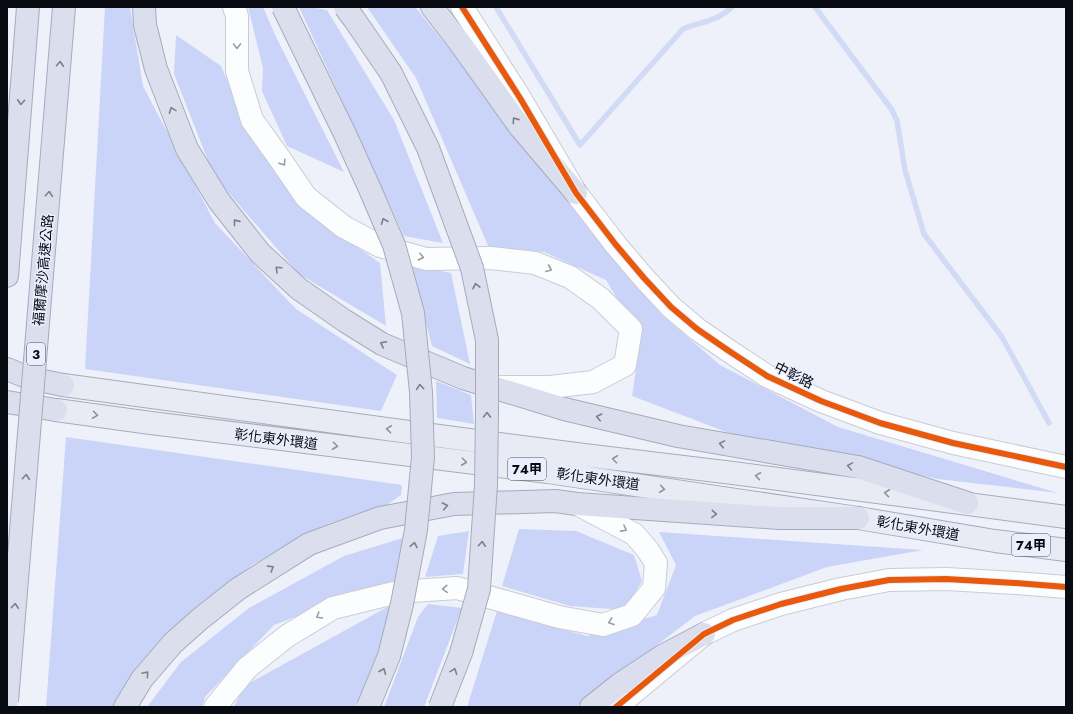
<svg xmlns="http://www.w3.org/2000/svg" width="1073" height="714" viewBox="0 0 1073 714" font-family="Jost,'Noto Sans TC',sans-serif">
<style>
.green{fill:#cad4f9}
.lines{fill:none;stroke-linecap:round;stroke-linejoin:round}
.stream{stroke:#d2dbf6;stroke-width:5.5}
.minor-casing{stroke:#c9ccd5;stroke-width:24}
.major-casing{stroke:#a6abbc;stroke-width:24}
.highway-casing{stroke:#a6abbc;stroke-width:24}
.minor{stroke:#fcfdfe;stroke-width:22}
.major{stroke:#e9ebf4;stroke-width:22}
.highway{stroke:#dbdeec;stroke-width:22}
.highway-bridge-casing{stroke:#a6abbc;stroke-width:24;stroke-linecap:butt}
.highway-bridge{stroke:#dbdeec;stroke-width:22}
.cycleway-casing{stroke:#eaeffe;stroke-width:8}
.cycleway{stroke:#e8590c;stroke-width:6}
.oneway{stroke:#9b9ca0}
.oneway2{stroke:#7c7f8a}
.oneway3{stroke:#8f919a}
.labels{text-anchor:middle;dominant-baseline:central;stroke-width:3;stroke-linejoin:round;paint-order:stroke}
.shield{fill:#eaeffe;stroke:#4c4f5a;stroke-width:1}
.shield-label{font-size:13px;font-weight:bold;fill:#090b13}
.street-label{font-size:14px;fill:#090b13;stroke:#eaeffe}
</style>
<rect width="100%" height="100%" fill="#eef1fa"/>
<path class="green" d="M 105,7 L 130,7 L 143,86 L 215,223 L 296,309 L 397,375 L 381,411 L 85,369 Z
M 248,7 L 263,7 L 276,37 L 344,172 L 287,146 L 262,91 L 263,68 Z
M 299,7 L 310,7 L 327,10 L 394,120 L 443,243 L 404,236 Z
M 367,7 L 415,7 L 543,163 L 583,220 L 661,314 L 720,365 L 838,427 L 1058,493 L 938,479 L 729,433 L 632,396 L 641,338 L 606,280 L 544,252 L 489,248 L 416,78 Z
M 176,35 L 221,66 L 244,120 L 287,189 L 333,230 L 380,263 L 386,326 L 299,274 L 214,176 L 174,74 Z
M 410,264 L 451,273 L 470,364 L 432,346 Z
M 436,381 L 471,395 L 474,424 L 437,418 Z
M 66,437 L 402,485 L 401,495 L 385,506 L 330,523 L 252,565 L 178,627 L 127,683 L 113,707 L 46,707 Z
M 519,529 L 576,531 L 634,555 L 642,581 L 625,610 L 570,606 L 502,586 Z
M 469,531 L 463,574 L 425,577 L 438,536 Z
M 659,532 L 923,550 L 827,567 L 695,616 L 576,707 L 467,707 L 497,611 L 587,636 L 657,615 L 676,565 Z
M 406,537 L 394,584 L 366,590 L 274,625 L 205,697 L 202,707 L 147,707 L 181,662 L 249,608 L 344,556 Z
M 428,604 L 462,608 L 424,707 L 384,707 L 418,617 Z
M 391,605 L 372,677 L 356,707 L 234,707 L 244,686 Z"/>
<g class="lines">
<path class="stream" d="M 496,7 L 580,145 L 683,29 C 700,22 718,21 732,7
M 815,7 L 892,110 L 897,121 L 905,170 L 924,234 L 1002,337 L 1049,423"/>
<defs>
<path id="minor" d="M 234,7 L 237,16 L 237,71 L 252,120 L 280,159 L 306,197 L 344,227 L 380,246 L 426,259 L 491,258 L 535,263 L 570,277 L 601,299 L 631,329 L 625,365 L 593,382 L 551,387 L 501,387
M 462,7 L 520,98 L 576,193 L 616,245 L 644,278 L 671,307 L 697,329 L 729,351 L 767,376 L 821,401 L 880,423 L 953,443 L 1066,467
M 215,707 L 247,668 L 287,636 L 333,608 L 398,592 L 457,588 L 559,617 L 603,625 L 632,615 L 654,588 L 656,563 L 647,549 L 634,534 L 577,504
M 616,707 L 704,634 L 733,620 L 781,604 L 841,589 L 889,580 L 946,579 L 1015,583 L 1066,587"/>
<path id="major" d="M 63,385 L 394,430 L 584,455 L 733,473 L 1066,517
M 56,410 L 151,423 L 548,472 L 858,518 L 995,541 L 1066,550"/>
<path id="highway" d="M 144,7 L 145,25 L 156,69 L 187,149 L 219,201 L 260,253 L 299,289 L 345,321 L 382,344 L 463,378 L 564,409 L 678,436 L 858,467 L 967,503
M 432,7 L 460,43 L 520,127 L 576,193
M 7,276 L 28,7
M 7,369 L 29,378 L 63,385
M 7,402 L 56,410
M 125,707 L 142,679 L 173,643 L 200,619 L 238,589 L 309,544 L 380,518 L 454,504 L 555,501 L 577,504 L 779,518 L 858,518
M 591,707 L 620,684 L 664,655 L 704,634"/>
</defs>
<use href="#minor" class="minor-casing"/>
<use href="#major" class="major-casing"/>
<use href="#highway" class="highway-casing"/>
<use href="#minor" class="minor"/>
<use href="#major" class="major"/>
<use href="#highway" class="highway"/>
<defs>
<path id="highway-bridge" d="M 283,7 L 344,132 L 369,187 L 394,245 L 413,313 L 421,392 L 423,457 L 416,530 L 402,604 L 389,656 L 368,707
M 345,7 L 354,19 L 391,73 L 428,148 L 472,268 L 487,340 L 487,413 L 486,485 L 479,589 L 461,653 L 440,707
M 7,701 L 64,7"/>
</defs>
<use href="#highway-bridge" class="highway-bridge-casing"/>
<use href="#highway-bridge" class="highway-bridge"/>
<defs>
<path id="cycleway" d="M 462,7 L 520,98 L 576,193 L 616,245 L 644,278 L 671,307 L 697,329 L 729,351 L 767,376 L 821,401 L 880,423 L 953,443 L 1066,467
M 616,707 L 704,634 L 733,620 L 781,604 L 841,589 L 889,580 L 946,579 L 1015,583 L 1066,587"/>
</defs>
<use href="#cycleway" class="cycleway-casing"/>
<use href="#cycleway" class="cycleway"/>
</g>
<defs><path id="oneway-chevron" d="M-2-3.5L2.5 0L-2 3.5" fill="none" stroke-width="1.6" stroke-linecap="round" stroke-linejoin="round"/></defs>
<g class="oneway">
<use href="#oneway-chevron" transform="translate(237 46) rotate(89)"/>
<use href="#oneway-chevron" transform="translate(283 163) rotate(56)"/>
<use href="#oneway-chevron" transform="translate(421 257) rotate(14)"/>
<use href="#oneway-chevron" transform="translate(549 269) rotate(23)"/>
<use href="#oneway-chevron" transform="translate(624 529) rotate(28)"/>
<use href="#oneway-chevron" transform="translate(445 589) rotate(176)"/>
<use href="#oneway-chevron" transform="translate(319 616) rotate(149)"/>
<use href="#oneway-chevron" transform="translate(611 622) rotate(160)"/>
</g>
<g class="oneway2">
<use href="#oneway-chevron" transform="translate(60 64) rotate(-85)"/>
<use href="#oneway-chevron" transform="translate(21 102) rotate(95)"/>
<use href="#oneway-chevron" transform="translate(172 110) rotate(-111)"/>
<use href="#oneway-chevron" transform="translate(515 120) rotate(-125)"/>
<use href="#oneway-chevron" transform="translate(49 194) rotate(-85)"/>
<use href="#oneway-chevron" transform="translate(384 221) rotate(-113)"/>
<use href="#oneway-chevron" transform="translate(236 222) rotate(-129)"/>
<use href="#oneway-chevron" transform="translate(278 269) rotate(-137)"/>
<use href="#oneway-chevron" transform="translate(476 286) rotate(-102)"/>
<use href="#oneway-chevron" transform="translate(383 344) rotate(-153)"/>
<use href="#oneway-chevron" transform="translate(420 387) rotate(-95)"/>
<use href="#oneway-chevron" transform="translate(487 415) rotate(-89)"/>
<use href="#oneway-chevron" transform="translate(599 417) rotate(-167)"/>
<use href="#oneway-chevron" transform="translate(722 444) rotate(-170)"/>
<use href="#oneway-chevron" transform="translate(850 466) rotate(-170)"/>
<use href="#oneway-chevron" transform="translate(26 477) rotate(-85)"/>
<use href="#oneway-chevron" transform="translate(445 506) rotate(-11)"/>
<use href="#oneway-chevron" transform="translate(714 514) rotate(4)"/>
<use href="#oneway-chevron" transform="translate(482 544) rotate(-86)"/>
<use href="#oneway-chevron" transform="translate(414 545) rotate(-79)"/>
<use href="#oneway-chevron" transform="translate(271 568) rotate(-32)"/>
<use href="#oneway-chevron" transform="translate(15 606) rotate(-85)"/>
<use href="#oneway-chevron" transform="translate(383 671) rotate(-68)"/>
<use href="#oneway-chevron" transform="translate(454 671) rotate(-69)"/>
<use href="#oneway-chevron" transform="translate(146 674) rotate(-50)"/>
</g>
<g class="oneway3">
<use href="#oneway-chevron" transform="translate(95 415) rotate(8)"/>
<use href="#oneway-chevron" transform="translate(389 429) rotate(-172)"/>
<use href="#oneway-chevron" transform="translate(335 446) rotate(7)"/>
<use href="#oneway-chevron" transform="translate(615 459) rotate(-173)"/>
<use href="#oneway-chevron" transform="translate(464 462) rotate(7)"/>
<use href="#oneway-chevron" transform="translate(758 476) rotate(-172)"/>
<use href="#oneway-chevron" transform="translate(662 489) rotate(8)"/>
<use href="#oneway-chevron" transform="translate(887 493) rotate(-173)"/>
</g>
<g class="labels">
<g class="shield">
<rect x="27" y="343" width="18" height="22" rx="3"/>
<rect x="508" y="458" width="38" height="22" rx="3"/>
<rect x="1012" y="534" width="38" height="22" rx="3"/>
</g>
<g class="shield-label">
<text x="36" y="354">3</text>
<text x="527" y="469">74甲</text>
<text x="1031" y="545">74甲</text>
</g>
<g class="street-label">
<text transform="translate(43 270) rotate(-85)">福爾摩沙高速公路</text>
<text transform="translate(794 375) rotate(26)">中彰路</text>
<text transform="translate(276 439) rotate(7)">彰化東外環道</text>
<text transform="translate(598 479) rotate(8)">彰化東外環道</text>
<text transform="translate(918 528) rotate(10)">彰化東外環道</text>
</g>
</g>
<rect width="1073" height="714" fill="none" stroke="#090b13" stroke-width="16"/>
</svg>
